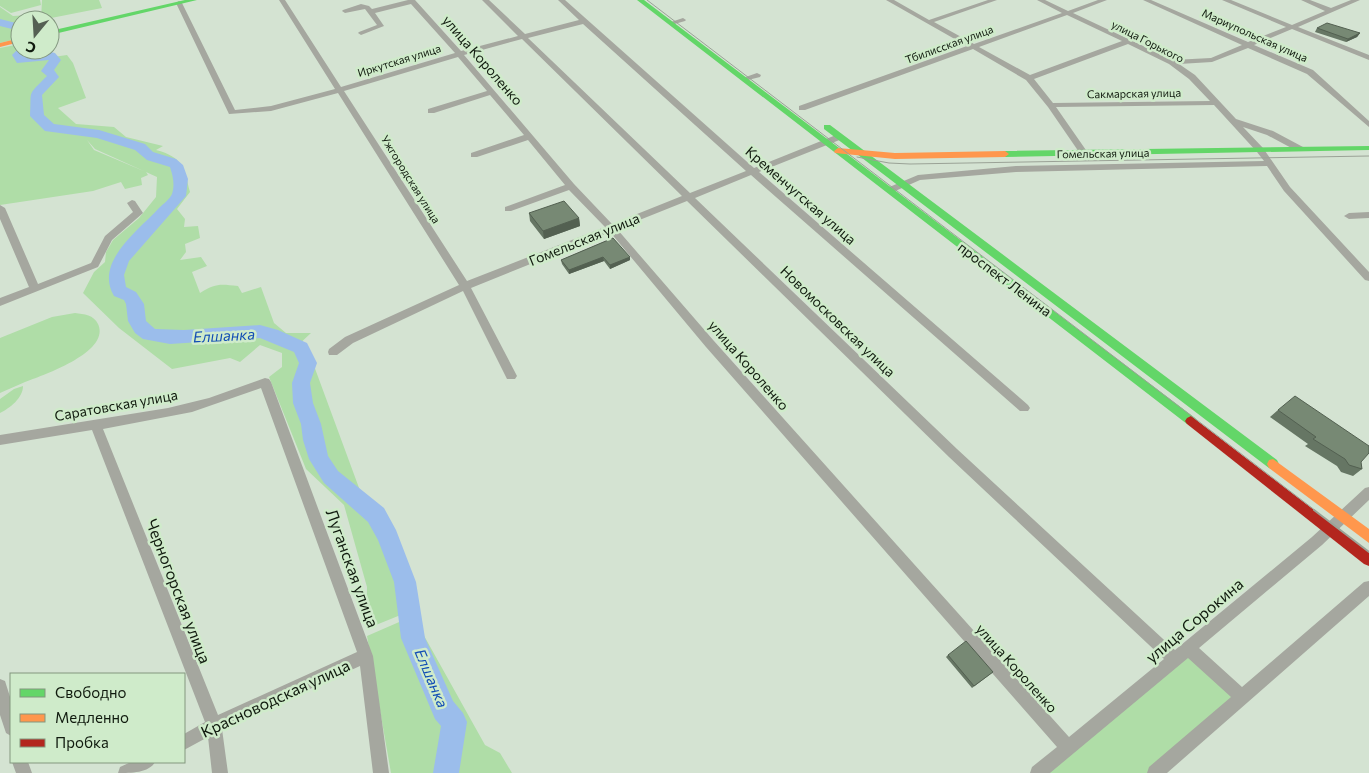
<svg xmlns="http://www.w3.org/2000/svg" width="1369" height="773" viewBox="0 0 1369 773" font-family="Commissioner,sans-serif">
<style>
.green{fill:#afdda7}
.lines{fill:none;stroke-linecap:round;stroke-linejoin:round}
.river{fill:#9bbdeb;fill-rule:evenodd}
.street{fill:#a5a79f;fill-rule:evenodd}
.fast{fill:#63d668;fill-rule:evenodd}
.slow{fill:#ff974d;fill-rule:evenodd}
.jam{fill:#b3261e;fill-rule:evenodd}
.tram-far1{stroke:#9aa296;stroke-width:1}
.tram{stroke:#9aa296;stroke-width:2}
.wall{fill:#667664}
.shaded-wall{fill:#536051}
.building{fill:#778974;stroke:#536051}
.labels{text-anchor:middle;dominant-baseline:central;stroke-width:5;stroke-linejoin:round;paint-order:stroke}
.far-street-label{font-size:11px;fill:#101a0e;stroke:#cfebca}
.street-label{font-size:14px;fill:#101a0e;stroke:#cfebca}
.water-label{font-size:15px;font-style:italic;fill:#114db5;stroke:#cfebca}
.near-street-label{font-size:16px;fill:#101a0e;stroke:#cfebca}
</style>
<rect width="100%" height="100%" fill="#d4e3d2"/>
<path class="green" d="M 0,0 L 40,0 L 41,5 L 11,13 L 0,6 Z
M 42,0 L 99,0 L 102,8 L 41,20 Z
M 0,7 L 13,16 L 29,15 L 32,20 L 20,20 L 20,38 L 0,43 Z
M 20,44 L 20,50 L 33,50 L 35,54 L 46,58 L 67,55 L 73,63 L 86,98 L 58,108 L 76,124 L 114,127 L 126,137 L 163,146 L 156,150 C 183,157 184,168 190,192 L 177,209 L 185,219 L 184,227 L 198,226 L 200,238 L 185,244 L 186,252 L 180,260 L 201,257 L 207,266 L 192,272 L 200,293 C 216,283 220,284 238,286 L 242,293 L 261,287 L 274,323 L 286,333 L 311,333 L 296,347 L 300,354 L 310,355 L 369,515 L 407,575 L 413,601 L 406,604 L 408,612 L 366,629 L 367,587 L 344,505 L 306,469 L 269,377 L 282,367 L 282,353 L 260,345 L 240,362 L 230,358 L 172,369 L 119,328 L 83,293 L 94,272 L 105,262 L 106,252 L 113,240 L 139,218 L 156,197 L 157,177 L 95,149 L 87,140 L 94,150 L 146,172 L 148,175 L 141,178 L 142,185 L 125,189 L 121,182 L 93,191 L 0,205 L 0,48 Z
M 75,313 C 84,314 94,315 98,324 C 111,352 43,375 25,382 C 17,386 8,389 0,393 L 0,338 L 52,317 Z
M 23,386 C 23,398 10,408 0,413 L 0,399 L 14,389 Z
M 413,616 L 485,745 L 500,753 L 512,773 L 391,773 L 367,636 Z
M 1188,648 L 1242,697 L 1155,773 L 1038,773 Z"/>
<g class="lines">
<path class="river" d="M 0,19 L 20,24 L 20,31 L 0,26 Z
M 20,47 L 20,50 L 29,50 L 25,56 L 51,52 L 55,53 L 61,60 L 54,70 L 59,77 L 42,95 L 44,115 L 54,124 L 99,130 L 145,144 L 153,152 L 176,159 L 183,165 L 188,179 L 186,196 L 129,261 L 124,275 L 126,287 L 136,292 L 144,304 L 146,321 L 155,329 L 184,330 L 260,325 L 278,330 L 307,343 L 317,363 L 310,383 L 313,403 L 321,424 L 328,456 L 338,471 L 384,508 L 396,530 L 416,582 L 425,638 L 453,701 L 463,713 L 467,722 L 459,773 L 433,773 L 441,726 L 435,719 L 401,638 L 394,582 L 378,540 L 368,522 L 324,483 L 309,459 L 303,440 L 301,424 L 293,403 L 292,383 L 299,363 L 294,352 L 260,338 L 170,344 L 143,339 L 135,333 L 128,321 L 126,304 L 124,300 L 114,296 C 94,262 138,231 159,208 C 163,204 170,199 172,194 C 175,185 173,176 170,167 L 147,160 L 135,150 L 97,138 L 45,131 L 30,116 C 32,89 26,97 47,76 L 41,71 L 49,60 L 17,63 L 12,55 Z"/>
<path class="street" d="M 279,0 L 285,0 L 341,87 L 455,53 L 411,4 L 375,13 L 384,26 L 361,35 L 358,33 L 359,32 L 377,25 L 365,9 L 345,13 L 342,11 L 343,10 L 361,4 L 369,6 L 372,9 L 408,0 L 415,0 L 461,51 L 518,36 L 482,0 L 489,0 L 525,34 L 579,20 L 558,0 L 565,0 L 754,168 L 836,135 L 842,135 L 842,139 L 759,172 L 1028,405 L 1030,408 L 1028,411 L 1020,411 L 751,175 L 695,198 L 957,449 L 1175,650 L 1312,537 L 1365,488 L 1369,487 L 1369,500 L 1322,545 L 1199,648 L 1242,687 L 1364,582 L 1369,581 L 1369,596 L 1167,773 L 1147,773 L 1149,767 L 1231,697 L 1188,658 L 1050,773 L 1030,773 L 1032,767 L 1057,747 L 706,347 L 610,232 L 471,288 L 517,376 L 515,379 L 507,379 L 463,291 L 353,343 L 337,355 L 329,355 L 328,352 L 329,349 L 345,337 L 459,285 L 338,93 L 271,111 L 229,114 L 176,3 L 179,1 L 182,3 L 235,110 L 271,106 L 335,89 ZM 583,24 L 746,171 L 690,193 L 528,38 ZM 522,39 L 682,196 L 612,224 L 574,184 L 464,55 ZM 458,57 L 487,91 L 428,109 L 428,113 L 434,113 L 490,95 L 524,135 L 471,153 L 471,157 L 477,157 L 528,140 L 565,185 L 505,207 L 505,211 L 511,211 L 569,190 L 605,227 L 467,281 L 344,91 ZM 687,201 L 949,457 L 1164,659 L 1069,737 L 714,341 L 617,229 Z
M 886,0 L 894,0 L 929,20 L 988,0 L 997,0 L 934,22 L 974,44 L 1062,13 L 1037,0 L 1045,0 L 1068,11 L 1098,0 L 1107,0 L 1073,13 L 1173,60 L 1211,58 L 1242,45 L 1143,0 L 1151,0 L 1248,42 L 1286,27 L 1222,0 L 1231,0 L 1292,25 L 1325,11 L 1301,0 L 1310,0 L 1331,8 L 1351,0 L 1360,0 L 1298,27 L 1369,55 L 1369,60 L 1292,29 L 1254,45 L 1313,70 L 1369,121 L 1369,127 L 1307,74 L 1248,48 L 1212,62 L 1179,64 L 1195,75 L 1236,119 L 1273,131 L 1303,147 L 1303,151 L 1297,151 L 1267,135 L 1243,127 L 1263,148 L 1290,187 L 1369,272 L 1369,281 L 1365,280 L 1284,191 L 1267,166 L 1016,172 L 920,180 L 893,192 L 887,192 L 887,188 L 918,175 L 1016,166 L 1264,161 L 1257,152 L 1214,105 L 1056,107 L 1088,153 L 1087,155 L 1081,155 L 1048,107 L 1026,80 L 973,49 L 805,110 L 799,110 L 799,106 L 967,46 ZM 1067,15 L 1122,41 L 1030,75 L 979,47 ZM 1128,44 L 1169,64 L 1189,79 L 1210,101 L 1053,103 L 1034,79 Z
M 683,18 L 686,20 L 685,21 L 671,25 L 668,23 Z
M 757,73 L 761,75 L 760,77 L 744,81 L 740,79 Z
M 132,200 L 135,201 L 143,213 L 112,240 L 98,267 L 0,306 L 0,298 L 29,287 L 0,219 L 0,205 L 5,208 L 38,284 L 91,263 L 105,236 L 133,212 L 127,203 Z
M 1369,212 L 1369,218 L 1349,219 L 1344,216 L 1349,213 Z
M 265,378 L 269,379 L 271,382 L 373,656 L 389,773 L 373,773 L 360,666 L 222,729 L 228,773 L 212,773 L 208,737 L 184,750 L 184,734 L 205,722 L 92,430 L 0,445 L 0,435 L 168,408 L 209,398 ZM 261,388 L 357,652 L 218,715 L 103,429 L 192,412 Z
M 0,679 L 5,681 L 11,700 L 11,736 L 6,733 L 0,715 Z
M 12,762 L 28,762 L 32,773 L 16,773 Z
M 131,762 L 155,762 C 149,773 131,773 118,773 L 120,767 Z"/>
<path class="fast" d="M 185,0 L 197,0 L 50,35 L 50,31 Z
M 637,0 L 644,0 L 1195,418 L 1197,421 L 1195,424 L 1187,424 Z
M 824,125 L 830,125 L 1277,460 L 1279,464 L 1277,468 L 1273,469 L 1269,468 L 824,129 Z
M 1369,146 L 1369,150 L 1005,157 L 1001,154 L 1005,151 Z"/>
<path class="slow" d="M 20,38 L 20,42 L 0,47 L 0,43 Z
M 838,148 L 895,153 L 1005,151 L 1009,154 L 1005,157 L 895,159 L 835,153 L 834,151 Z
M 1273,459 L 1369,529 L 1369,543 L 1269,468 L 1267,464 L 1269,460 Z"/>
<path class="jam" d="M 1191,416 L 1369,552 L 1369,566 L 1364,564 L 1187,424 L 1185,421 L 1187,418 Z"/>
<path class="tram-far1" d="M 647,0 L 1316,511
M 857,157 L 889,163 L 910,164 L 1369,156"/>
<path class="tram" d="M 1314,510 L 1369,552"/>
</g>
<path class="wall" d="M 1317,28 L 1360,33 L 1357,37 L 1346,42 L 1315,32 Z
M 529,213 L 579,218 L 580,226 L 544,239 L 530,221 Z
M 613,238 L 630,260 L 610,269 L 604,261 L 569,274 L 562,264 L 561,260 Z
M 1278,410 L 1361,462 L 1362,469 L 1353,476 L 1341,472 L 1337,466 L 1305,446 L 1308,444 L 1270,417 Z
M 948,655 L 993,672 L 972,688 L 946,657 Z"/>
<path class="shaded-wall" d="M 1360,33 L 1357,37 L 1346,42 L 1348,39 Z
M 579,218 L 580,226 L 544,239 L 543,231 Z
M 603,257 L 604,261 L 569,274 L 569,270 Z
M 630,257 L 630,260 L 610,269 L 610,265 Z"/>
<path class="building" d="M 1327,23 L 1360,33 L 1348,39 L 1317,28 Z
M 564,201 L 579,218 L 543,231 L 529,213 Z
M 613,238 L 630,257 L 610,265 L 603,257 L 569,270 L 561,260 Z
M 1295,396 L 1369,446 L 1369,453 L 1361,462 L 1362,469 L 1349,465 L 1345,459 L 1313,439 L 1316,437 L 1278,410 Z
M 966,641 L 993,672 L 974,686 L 948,655 Z"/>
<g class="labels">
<g class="far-street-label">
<text transform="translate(1255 35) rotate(24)">Мариупольская улица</text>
<text transform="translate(1148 41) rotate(27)">улица Горького</text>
<text transform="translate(949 44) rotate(-20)">Тбилисская улица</text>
<text transform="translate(399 60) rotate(-17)">Иркутская улица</text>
<text transform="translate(1134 93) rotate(-1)">Сакмарская улица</text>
<text transform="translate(1103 153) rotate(-1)">Гомельская улица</text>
<text transform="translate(411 179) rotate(58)">Ужгородская улица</text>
</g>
<g class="street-label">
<text transform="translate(483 60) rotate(49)">улица Короленко</text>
<text transform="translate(801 195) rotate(41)">Кременчугская улица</text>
<text transform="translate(584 239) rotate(-22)">Гомельская улица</text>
<text transform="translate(1005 279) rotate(37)">проспект Ленина</text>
<text transform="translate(838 321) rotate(44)">Новомосковская улица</text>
<text transform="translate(749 365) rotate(49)">улица Короленко</text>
<text transform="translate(116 405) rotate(-10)">Саратовская улица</text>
<text transform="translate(1017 668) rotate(48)">улица Короленко</text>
</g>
<g class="water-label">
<text transform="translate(224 335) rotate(-3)">Елшанка</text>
<text transform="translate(432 678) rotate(67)">Елшанка</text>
</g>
<g class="near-street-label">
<text transform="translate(353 568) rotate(70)">Луганская улица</text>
<text transform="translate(179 591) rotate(69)">Черногорская улица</text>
<text transform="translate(1194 620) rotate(-40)">улица Сорокина</text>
<text transform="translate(275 698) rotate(-25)">Красноводская улица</text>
</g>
</g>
<rect x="10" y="673" width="175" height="90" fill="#cfebca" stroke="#83977f"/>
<rect x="20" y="689" width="25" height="8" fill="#63d668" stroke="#83977f"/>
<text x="55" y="698" font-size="15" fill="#101a0e">Свободно</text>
<rect x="20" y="714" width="25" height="8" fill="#ff974d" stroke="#83977f"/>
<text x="55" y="723" font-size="15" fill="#101a0e">Медленно</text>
<rect x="20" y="739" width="25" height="8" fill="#b3261e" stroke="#83977f"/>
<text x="55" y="748" font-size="15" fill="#101a0e">Пробка</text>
<g transform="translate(35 35) rotate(198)"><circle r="24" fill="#cfebca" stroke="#83977f"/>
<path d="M0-4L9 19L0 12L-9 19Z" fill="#556053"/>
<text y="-8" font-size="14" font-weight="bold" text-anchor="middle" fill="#101a0e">С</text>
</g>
</svg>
